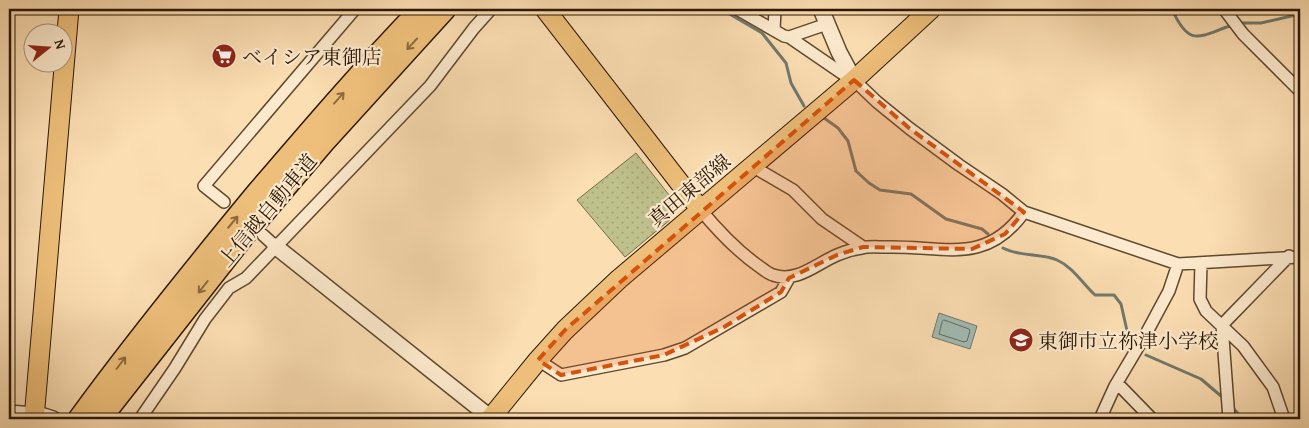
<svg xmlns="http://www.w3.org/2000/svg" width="1309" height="428" viewBox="0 0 1309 428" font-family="'Gentium Book Plus','Noto Serif JP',serif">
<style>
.grass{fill:url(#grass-dots);stroke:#746c47}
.water{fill:#a1bbb4;stroke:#71796d}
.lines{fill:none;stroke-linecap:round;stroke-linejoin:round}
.shore{stroke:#66695b;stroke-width:1}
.stream{stroke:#71796d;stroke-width:3}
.minor-casing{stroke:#5e492e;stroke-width:14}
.tertiary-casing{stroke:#5e492e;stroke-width:18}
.primary-casing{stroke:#2a1702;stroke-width:21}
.motorway-casing{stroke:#2a1702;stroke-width:24}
.minor{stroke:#fdeace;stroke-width:11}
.tertiary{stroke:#fdeace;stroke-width:15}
.primary{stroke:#eebf7a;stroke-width:19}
.motorway{stroke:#eebf7a;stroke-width:21}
.oneway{stroke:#8c6b3e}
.marked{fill:#d5520b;fill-opacity:0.2;stroke:#d5520b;stroke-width:4;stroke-dasharray:10 6;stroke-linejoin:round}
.labels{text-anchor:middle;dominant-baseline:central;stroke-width:4.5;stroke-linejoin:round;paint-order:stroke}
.poi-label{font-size:20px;fill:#2a1702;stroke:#fdeace;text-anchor:start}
.street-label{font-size:20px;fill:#2a1702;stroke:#fdeace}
</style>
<defs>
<pattern id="grass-dots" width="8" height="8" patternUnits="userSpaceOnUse" patternTransform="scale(1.25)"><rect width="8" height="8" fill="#bfc18c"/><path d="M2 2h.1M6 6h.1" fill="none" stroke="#a4a577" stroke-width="1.8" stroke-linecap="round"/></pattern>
</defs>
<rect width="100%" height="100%" fill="#fcdeb3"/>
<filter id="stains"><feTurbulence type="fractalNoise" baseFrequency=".004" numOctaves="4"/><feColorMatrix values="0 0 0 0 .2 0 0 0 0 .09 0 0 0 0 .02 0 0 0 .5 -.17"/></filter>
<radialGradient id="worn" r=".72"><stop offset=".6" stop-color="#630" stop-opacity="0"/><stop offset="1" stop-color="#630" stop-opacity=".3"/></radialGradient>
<path class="grass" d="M 636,153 L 673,200 L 671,219 L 625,257 L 577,200 Z"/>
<path class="water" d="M 939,313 L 977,326 L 970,349 L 932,337 Z"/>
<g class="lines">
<path class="shore" d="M 944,320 L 969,329 L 970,331 L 967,341 L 964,342 L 939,334 L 942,322 Z"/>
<path class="stream" d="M 721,9 L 762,33 L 786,63 L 791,83 L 804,106
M 1172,9 C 1190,50 1201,35 1233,25
M 1239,23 L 1261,23 L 1300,14
M 824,118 L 838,128 L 848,141 L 856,171 L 869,183 L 880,190 L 911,194 L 946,219 L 982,229 L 988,234
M 1003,248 C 1019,257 1042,253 1057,260 C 1073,267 1083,284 1095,295 L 1114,295 L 1121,304 L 1130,344
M 1146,355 L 1201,379 L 1221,396
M 1233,408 L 1243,419"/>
<defs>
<path id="minor" d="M 737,9 L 784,36 L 789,37 L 827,24
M 1224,9 L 1243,34 L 1300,91
M 774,30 L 775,9
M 789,37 L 843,74
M 854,80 L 877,102 L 909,128 L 959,165 L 1002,194 L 1024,212 L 1178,264 L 1300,257
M 752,166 L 793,190 L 822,219 L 863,247
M 224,202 L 204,186 L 355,9
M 700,209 C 718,231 737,251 760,267 C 764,270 769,274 773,275 C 797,283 816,264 837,255 C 844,252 854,249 862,248 C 869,246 878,247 885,247 C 942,245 985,267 1024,212
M 263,235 L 275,246
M 1201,263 L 1200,299 L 1206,311 L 1243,346 L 1273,387 L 1284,419
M 538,360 L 561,375 L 664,355 L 685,348 L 781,292 L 789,278
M 1117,383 L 1152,419
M 9,411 L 34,413
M 140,419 L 175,368 L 205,319 L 229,288 L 246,278 L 430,86 L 474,28 L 491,9
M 1100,419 L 1115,386 L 1147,332 L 1169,291 L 1178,264
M 1229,419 L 1222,325 L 1289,256"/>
<path id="tertiary" d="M 821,9 L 839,52 L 854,80
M 275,246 L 491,418
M 34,413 L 53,419"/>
<path id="primary" d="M 545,9 L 700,209
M 34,419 L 69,9
M 490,419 L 538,360 L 565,330 L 619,279 L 854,80 L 931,9"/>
<path id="motorway" d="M 79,419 C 135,342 196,267 257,193 C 310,131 364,68 421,9
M 100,419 L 242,238 L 324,142 L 445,9"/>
</defs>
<use href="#minor" class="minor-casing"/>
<use href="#tertiary" class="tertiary-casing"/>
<use href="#primary" class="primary-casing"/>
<use href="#motorway" class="motorway-casing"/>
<use href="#minor" class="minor"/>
<use href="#tertiary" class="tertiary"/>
<use href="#primary" class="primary"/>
<use href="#motorway" class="motorway"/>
</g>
<defs><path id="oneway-shaft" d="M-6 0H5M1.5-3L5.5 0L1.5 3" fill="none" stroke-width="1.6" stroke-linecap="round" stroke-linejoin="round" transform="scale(1.25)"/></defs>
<g class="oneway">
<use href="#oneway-shaft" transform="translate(412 44) rotate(133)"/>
<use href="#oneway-shaft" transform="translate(339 98) rotate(-48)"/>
<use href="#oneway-shaft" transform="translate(233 222) rotate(-50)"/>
<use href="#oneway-shaft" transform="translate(203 287) rotate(128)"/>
<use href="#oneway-shaft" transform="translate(121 363) rotate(-53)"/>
</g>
<path class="marked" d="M 854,80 L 909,128 L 1024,212 L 1005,234 L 972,249 L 863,247 L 837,255 L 789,278 L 781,292 L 724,327 L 664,355 L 561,375 L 538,360 L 565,330 Z"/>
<defs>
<symbol id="supermarket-disc" viewBox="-11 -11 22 22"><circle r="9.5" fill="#8f2418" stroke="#fdeace"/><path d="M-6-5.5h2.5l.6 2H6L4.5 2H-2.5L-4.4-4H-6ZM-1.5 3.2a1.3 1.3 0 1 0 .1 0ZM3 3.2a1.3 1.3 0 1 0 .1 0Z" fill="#fff"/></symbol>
<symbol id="school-disc" viewBox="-11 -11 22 22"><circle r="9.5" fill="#8f2418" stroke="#fdeace"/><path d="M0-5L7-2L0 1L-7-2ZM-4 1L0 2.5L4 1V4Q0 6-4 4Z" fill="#fff"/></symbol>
</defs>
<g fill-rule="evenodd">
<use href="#supermarket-disc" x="210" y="42" width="28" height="28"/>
<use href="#school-disc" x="1007" y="326" width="28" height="28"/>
</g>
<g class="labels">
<g class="poi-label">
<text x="242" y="56">ベイシア東御店</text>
<text x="1038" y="340">東御市立祢津小学校</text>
</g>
<g class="street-label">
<text transform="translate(689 190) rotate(-40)">真田東部線</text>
<text transform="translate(267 210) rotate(-50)">上信越自動車道</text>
</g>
</g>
<rect width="1309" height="428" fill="none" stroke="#fcdeb3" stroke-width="30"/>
<rect x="10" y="10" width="1289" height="408" fill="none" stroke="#2a1702" stroke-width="2.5"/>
<rect x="15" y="15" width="1279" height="398" fill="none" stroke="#2a1702"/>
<g transform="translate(48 48) rotate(73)"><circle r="24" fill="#fdeace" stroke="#a9967c"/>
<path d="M0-4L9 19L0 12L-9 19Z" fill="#8f2418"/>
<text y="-8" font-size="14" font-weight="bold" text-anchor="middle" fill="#2a1702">N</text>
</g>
<rect width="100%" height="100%" filter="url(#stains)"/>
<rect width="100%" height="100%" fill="url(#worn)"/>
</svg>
